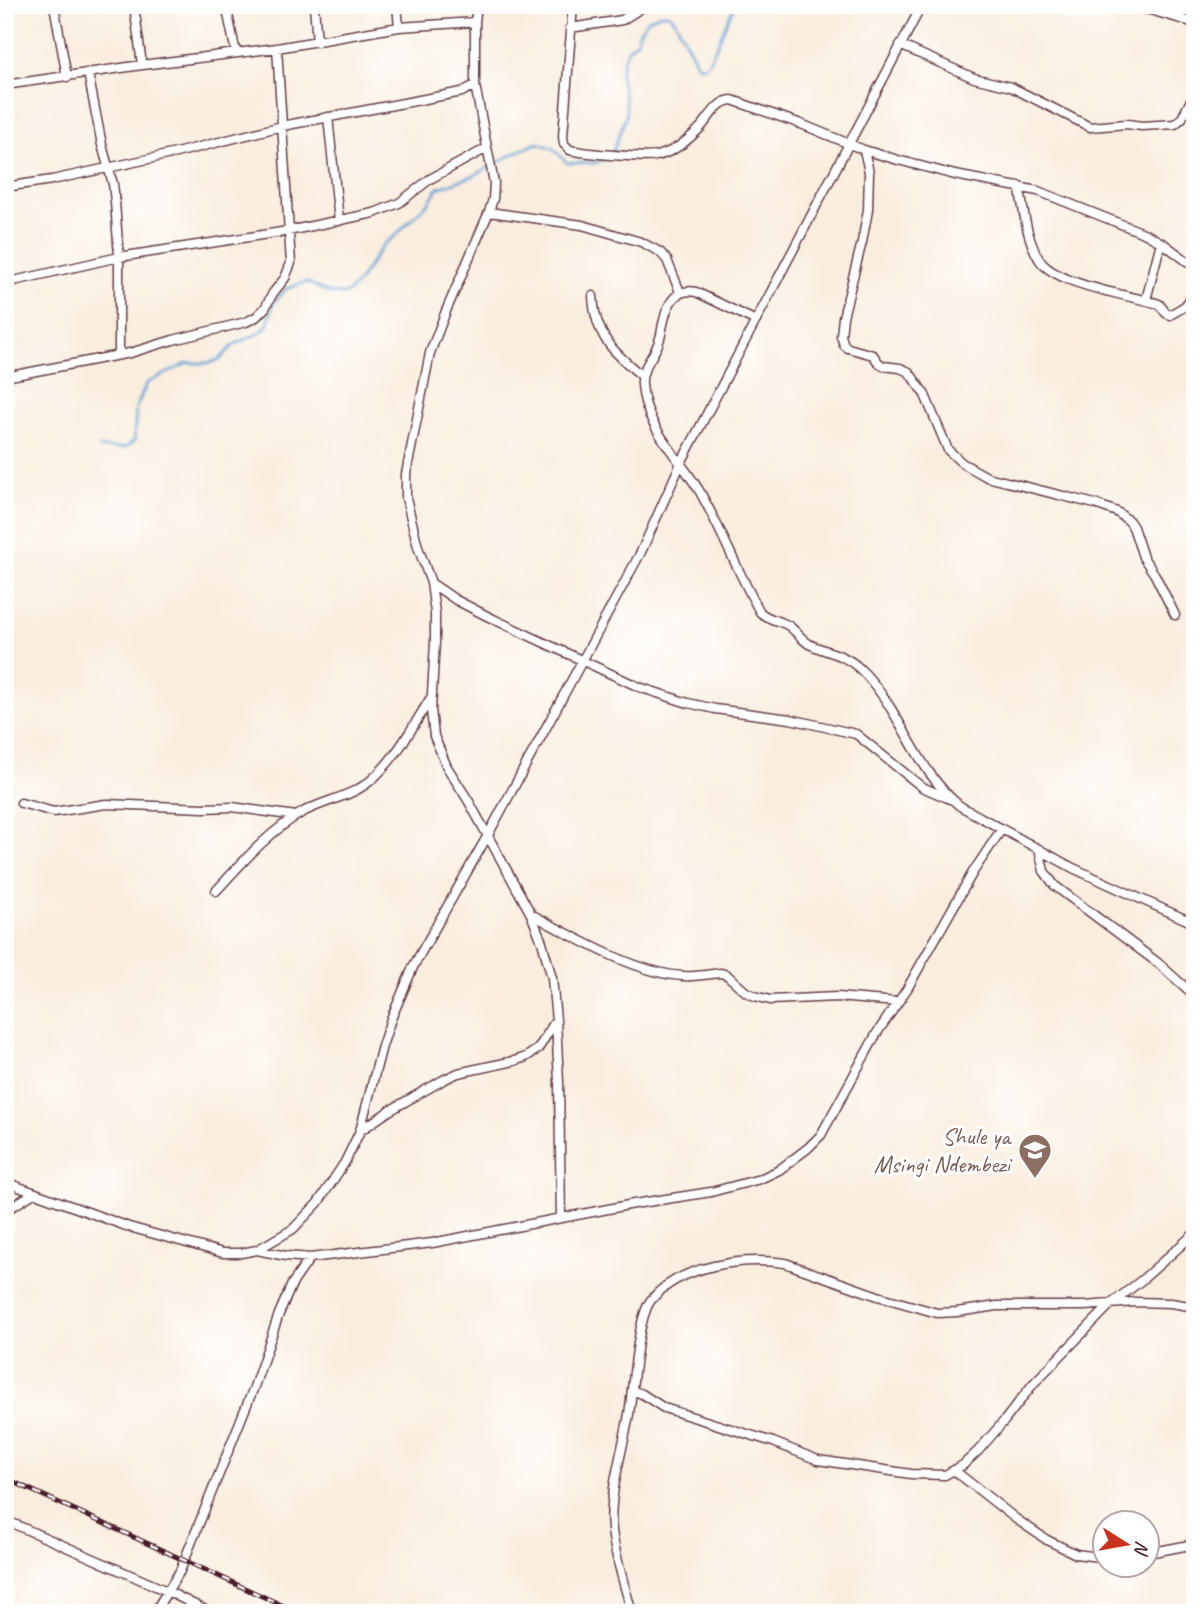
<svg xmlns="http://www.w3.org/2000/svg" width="1200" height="1618" viewBox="0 0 1200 1618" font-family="Caveat,sans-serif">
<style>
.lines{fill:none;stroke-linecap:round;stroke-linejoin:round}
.stream{stroke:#66a0d5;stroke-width:2.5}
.minor-casing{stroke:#643e46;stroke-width:11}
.minor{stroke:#fff;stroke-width:8}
.rail-casing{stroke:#4a1f2b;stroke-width:5}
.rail{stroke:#fff;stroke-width:2.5;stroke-dasharray:8;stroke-linecap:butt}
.labels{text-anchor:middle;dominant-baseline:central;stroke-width:6;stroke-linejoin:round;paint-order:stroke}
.education-label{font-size:24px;fill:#785e54;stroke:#fff;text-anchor:end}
</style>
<rect width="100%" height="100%" fill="#fff"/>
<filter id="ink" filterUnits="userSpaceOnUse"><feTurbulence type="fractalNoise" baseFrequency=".0143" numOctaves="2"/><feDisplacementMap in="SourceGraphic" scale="14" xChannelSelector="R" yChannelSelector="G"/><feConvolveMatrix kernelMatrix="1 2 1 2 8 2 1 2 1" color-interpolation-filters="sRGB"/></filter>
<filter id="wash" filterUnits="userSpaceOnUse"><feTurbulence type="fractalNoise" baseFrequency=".00686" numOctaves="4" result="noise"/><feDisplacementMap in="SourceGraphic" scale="28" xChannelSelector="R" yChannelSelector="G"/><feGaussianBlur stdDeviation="1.57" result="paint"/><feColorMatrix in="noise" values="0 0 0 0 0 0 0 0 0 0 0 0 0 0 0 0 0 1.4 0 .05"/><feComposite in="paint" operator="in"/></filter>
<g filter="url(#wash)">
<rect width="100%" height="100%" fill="#f9edde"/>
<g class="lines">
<path class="stream" d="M 612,154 L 626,116 L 626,106 L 620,74 L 623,60 L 628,49 L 637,41 L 639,32 L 647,20 L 660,14 L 669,14 L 675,20 L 698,66 L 705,66 C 719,50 722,25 736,5
M 99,448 L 125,448 L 134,441 L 136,408 L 147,383 L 188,363 L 210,363 L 220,359 L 234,345 L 261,332 L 267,326 L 274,302 L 286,289 L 306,282 L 329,293 L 343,294 L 349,292 L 357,284 L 383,245 L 395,236 L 429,202 L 438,188 L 473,176 L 515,153 L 537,143 L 553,148 L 567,163 L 595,163 L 607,158"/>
</g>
</g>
<g filter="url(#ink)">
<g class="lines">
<defs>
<path id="minor" d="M 54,5 L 67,77
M 134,5 L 142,65
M 226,5 L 236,53
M 314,5 L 317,42
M 397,5 L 399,27
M 573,5 L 563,136 L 564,144 L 570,150 C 589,154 609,155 629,156 C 638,156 647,158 656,156 C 672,153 686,142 697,131 C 709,121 715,101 732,100 L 801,124 L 864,150 L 898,160 L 955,175 L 1038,191 L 1146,234 L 1164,244 L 1195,267
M 1123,5 L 1150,10 L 1195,23
M 570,28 L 622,20 L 646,5
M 900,45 L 974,78 L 1011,87 L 1090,127 L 1127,124 L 1142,126 L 1175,124 L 1182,118 L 1195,92
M 88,73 L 102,145 L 113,184 L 115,202 L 119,257 L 119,355
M 5,85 L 142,65 L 277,48 L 399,27 L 475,22 L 477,5
M 475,85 L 494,183 L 493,199 L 489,212 L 446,311 L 430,353 L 406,474 L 406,498 L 418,547 L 431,583 L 435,613 L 435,642 L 431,710 L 434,736 L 447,767 L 468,800 L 531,914 L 542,942 L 552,978 L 556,1020 L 559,1083 L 561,1217
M 328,117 L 339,221
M 864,150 L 869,172 L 868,210 L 862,242 L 843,317 L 841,336 L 844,345 L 848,348 L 873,355 L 878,362 L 883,366 L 900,368 L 909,372 L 925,395 L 948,450 L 962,463 L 987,477 L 1095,504 L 1117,512 L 1129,521 L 1133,527 L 1143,557 L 1155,575 L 1175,615
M 1019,186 C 1024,210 1026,238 1039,259 C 1054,285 1130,295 1159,304 L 1166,313 L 1170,315 L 1185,306 L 1195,292
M 5,187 L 52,180 L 176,153 L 282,126 L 462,92 L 475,85 L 475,22
M 489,212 L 582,225 L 641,242 L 660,252 L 667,260 L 680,292
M 5,283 L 119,257 L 288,231 L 374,213 L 399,203 L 430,179 L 487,148
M 593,296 C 595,336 613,352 642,376
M 1146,300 L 1161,242
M 756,321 L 696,292 C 676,288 668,303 664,320 C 662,326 662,334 659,341 C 655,356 640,368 642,385 C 645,428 679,456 700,492 C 722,531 738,573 760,612 C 768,620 779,620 789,626 C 796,631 801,639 809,644 C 825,652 844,654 858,667 C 900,705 915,771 960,806 L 1073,868 L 1189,921 L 1195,928
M 5,377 L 130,353 L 173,340 L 246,322 L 256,317 L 265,308 L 273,293 L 285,278 L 291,263 L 277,48
M 431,583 L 456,600 L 489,617 L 639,687 L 688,703 L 715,709 L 790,719 L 856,734 L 922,787 L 950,799
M 21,803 L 54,812 L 106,804 L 204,808 L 232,807 L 296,816
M 1039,849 L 1044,871 L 1055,886 L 1158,963 L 1195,996
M 216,891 C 242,863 269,831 303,812 C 325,800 351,797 370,781 C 396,759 412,728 430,699
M 531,914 C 572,936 637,974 683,976 C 696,977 709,974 721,973 L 727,975 L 746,992 L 755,996 L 770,1000 L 837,997 L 897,1002
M 360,1131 L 389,1111 L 443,1080 L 458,1073 L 514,1061 L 526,1057 L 538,1049 L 556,1020
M 5,1182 L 129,1227 L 223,1253 L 241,1253 L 257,1250 L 293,1229 L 318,1203 L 345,1162 L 360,1131 L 382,1046 L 391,1019 L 414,965 L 488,835 L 641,552 L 681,463 L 922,5
M 5,1211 L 34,1193
M 257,1250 L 286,1256 L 310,1258 L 432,1243 L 634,1204 L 711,1192 L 760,1179 L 779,1170 L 808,1148 L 821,1135 L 877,1033 L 907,989 L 973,872 L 1001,830
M 632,1390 L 642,1394 L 664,1408 L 773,1442 L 818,1460 L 911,1474 L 945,1475 L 963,1465 L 978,1451 L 1005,1420 L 1033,1384 L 1111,1304 L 1143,1279 L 1195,1233
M 955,1471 L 1016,1519 L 1047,1540 L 1076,1554 L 1106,1558
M 5,1520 L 167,1591 L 211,1613
M 1148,1553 L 1195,1544
M 154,1613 L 180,1571 L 254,1387 L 279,1314 L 292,1284 L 310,1258
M 632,1613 C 625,1586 615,1558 612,1530 C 608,1495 623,1450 629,1414 C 633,1389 637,1318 651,1300 C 680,1265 743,1257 785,1263 L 878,1296 L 937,1313 L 957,1312 L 997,1306 L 1085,1306 L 1135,1302 L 1171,1303 L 1195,1307"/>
</defs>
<use href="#minor" class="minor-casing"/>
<use href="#minor" class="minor"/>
<defs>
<path id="rail" d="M 5,1478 L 299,1613"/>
</defs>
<use href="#rail" class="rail-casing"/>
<use href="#rail" class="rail"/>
</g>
</g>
<defs>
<symbol id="school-pin" viewBox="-11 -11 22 30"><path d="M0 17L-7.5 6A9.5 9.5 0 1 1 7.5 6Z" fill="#8d6e63" stroke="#fff"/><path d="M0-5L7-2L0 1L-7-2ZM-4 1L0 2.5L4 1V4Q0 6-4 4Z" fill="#fff"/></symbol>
</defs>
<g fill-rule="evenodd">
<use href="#school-pin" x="1016" y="1131" width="38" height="52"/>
</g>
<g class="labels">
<g class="education-label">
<text x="1010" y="1136">Shule ya<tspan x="1010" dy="28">Msingi Ndembezi</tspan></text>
</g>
</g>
<rect width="1200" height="1618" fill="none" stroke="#fff" stroke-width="28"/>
<g transform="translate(1126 1544) rotate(101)"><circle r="33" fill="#ffffff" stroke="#b7a5aa" stroke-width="2"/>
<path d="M0-5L12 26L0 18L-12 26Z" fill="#c8321e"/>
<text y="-10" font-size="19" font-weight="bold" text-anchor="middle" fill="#4a1f2b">N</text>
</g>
</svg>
